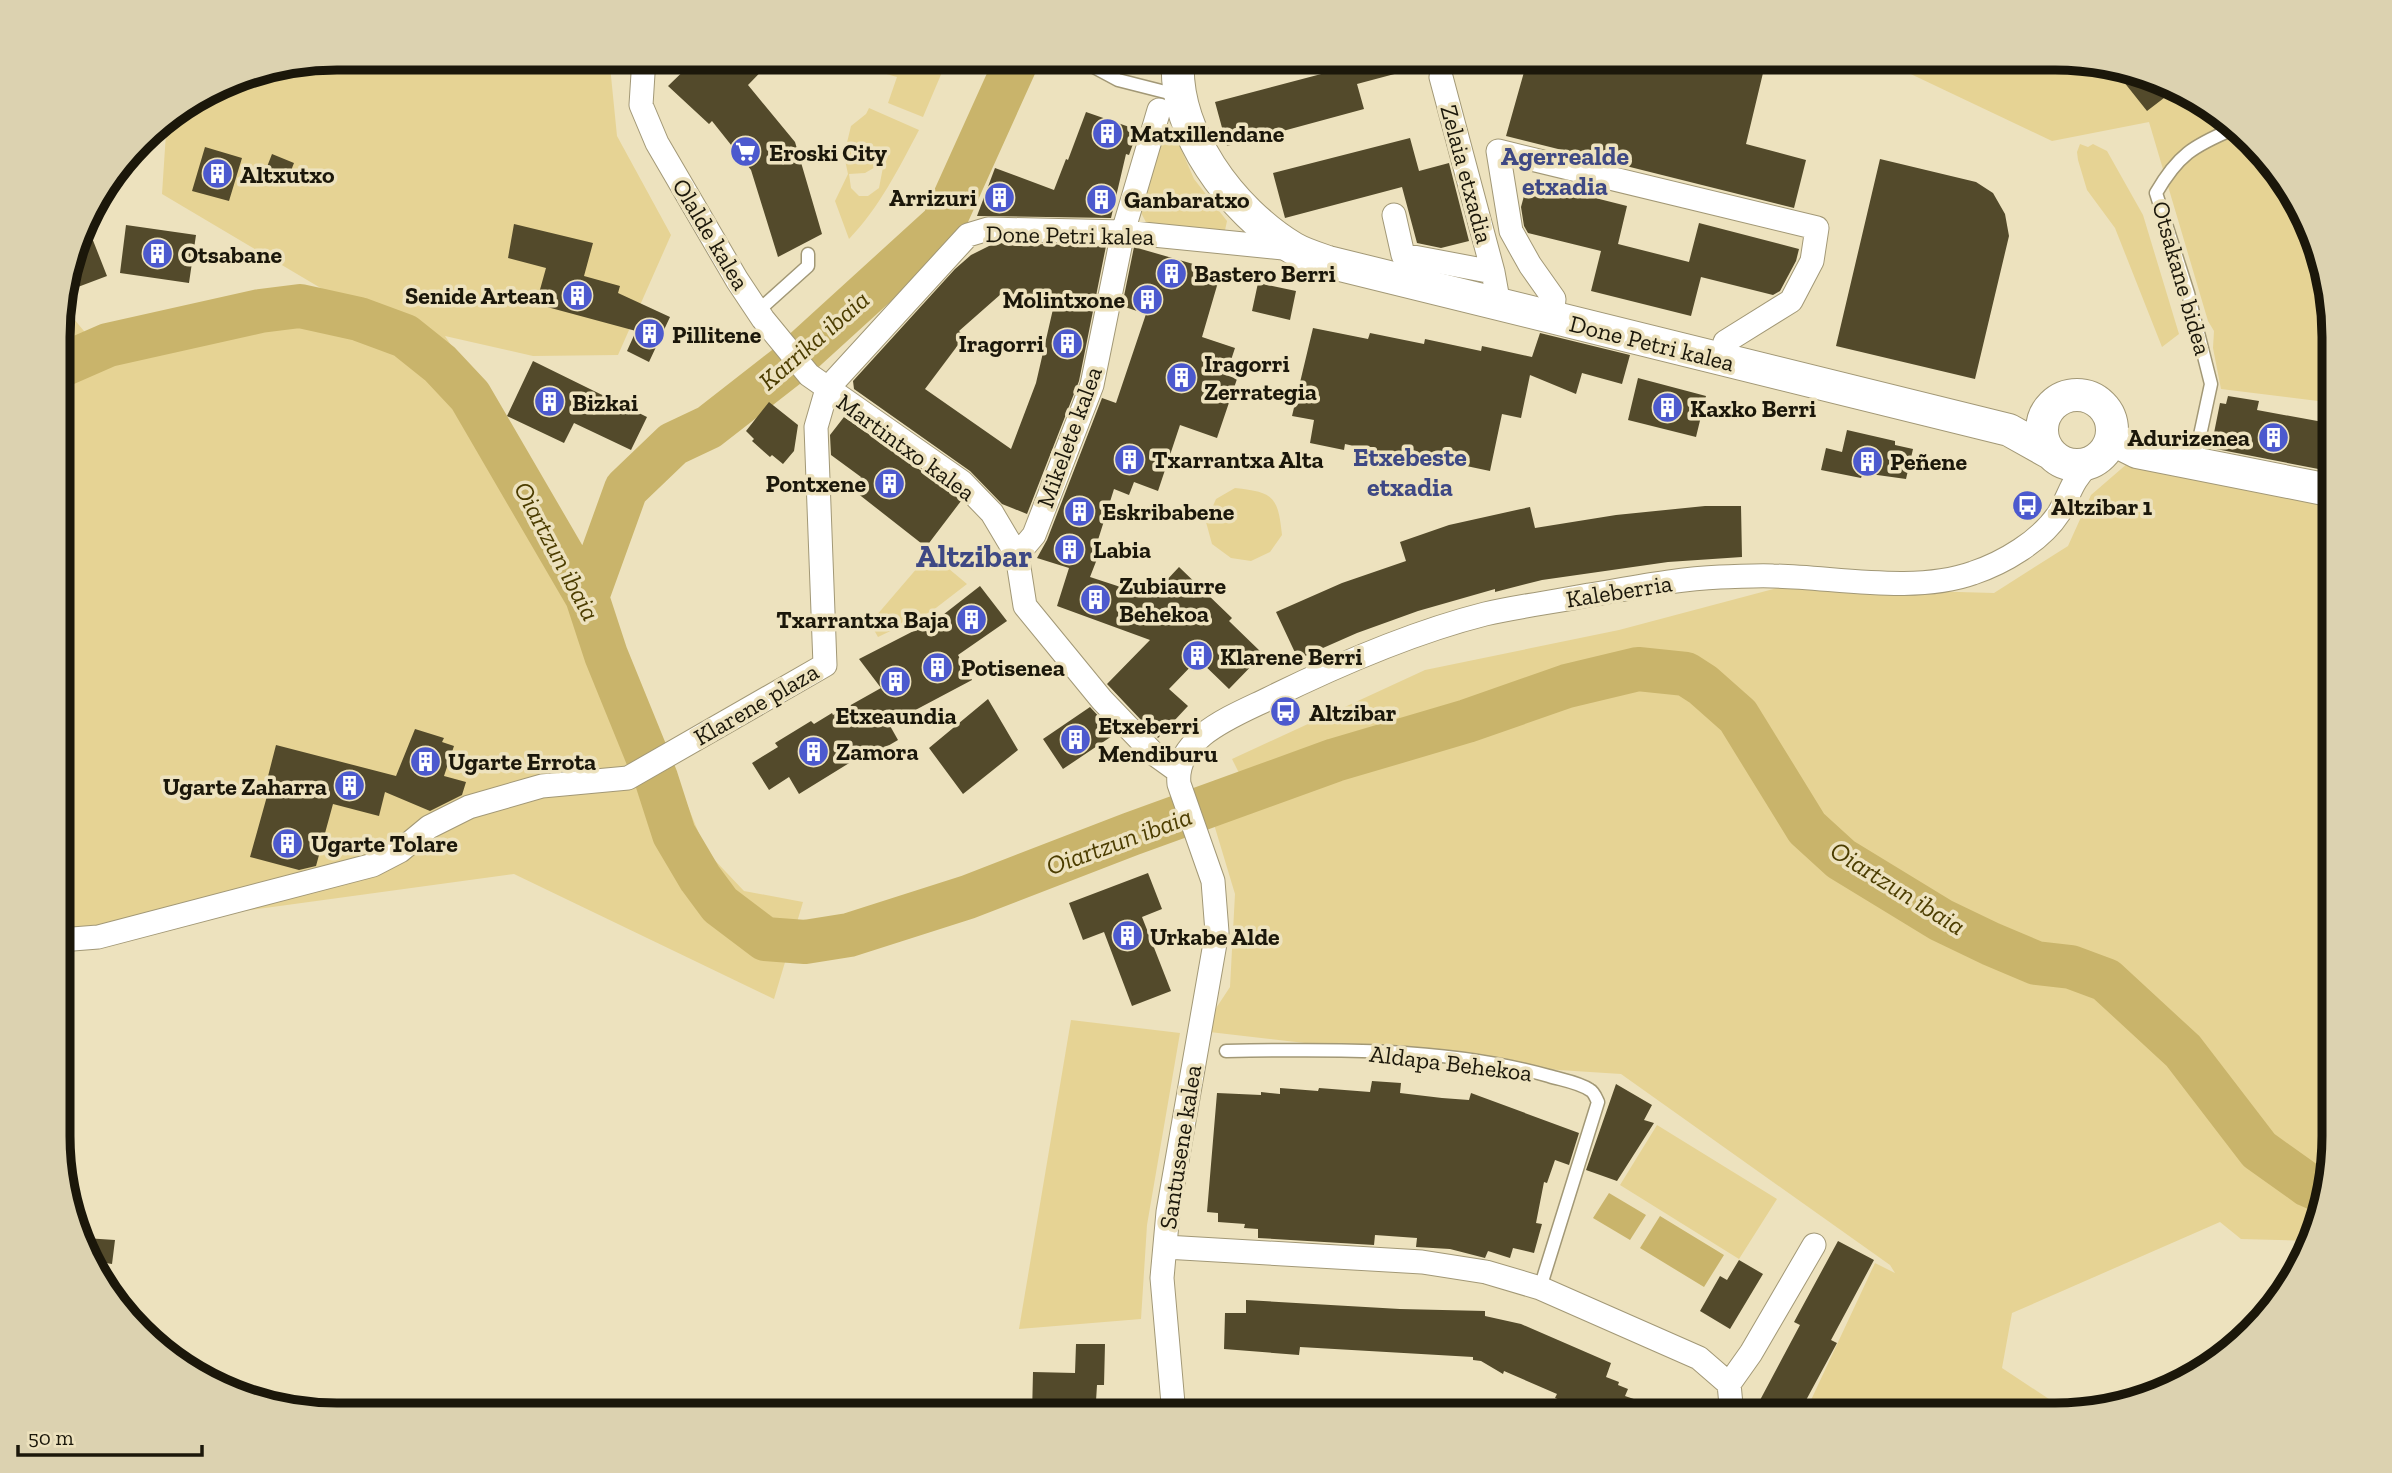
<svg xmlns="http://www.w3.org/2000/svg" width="2392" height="1473" viewBox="0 0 2392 1473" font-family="'Zilla Slab',serif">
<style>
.green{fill:#e6d394;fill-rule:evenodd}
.water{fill:#c9b46b}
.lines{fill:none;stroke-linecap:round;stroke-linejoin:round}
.river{stroke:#c9b46b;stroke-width:44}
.building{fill:#534a2b;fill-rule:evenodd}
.lane-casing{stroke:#a29876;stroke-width:15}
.street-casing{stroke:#a29876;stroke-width:25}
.secondary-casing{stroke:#a29876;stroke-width:34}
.lane{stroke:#fff;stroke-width:12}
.street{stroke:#fff;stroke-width:23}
.secondary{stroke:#fff;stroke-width:32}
.labels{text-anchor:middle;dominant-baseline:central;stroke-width:7;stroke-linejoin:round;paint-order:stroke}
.poi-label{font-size:24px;font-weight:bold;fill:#1b170a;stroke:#ede2be;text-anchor:start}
.street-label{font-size:24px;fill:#1b170a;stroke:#ede2be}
.neighbourhood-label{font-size:26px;font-weight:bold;fill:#3e4884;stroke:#ede2be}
.water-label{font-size:26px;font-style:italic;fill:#4c3d00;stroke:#ede2be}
.district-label{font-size:32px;font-weight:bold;fill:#3e4884;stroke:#ede2be}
.rim{fill:none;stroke:#1b170a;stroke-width:9}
</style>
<rect width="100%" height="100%" fill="#ede2be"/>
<path class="green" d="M 337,58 L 614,58 L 610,66 L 617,136 L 671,235 L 618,355 L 533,356 L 445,336 L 583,548 L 706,851 L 744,891 L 803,902 L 774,999 L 514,874 L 60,936 L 60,302 L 88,336 L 324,290 L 162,194 L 167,118 L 230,79 Z
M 901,58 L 948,58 L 923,117 L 888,103 L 897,77 L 883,73 Z
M 1469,58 L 1512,58 L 1511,67 L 1496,71 L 1473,71 Z
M 1877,58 L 2056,58 L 2145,72 L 2210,105 L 2297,198 L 2334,319 L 2334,403 L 2221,389 L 2213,348 L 2214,331 L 2208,321 L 2149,122 L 2052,141 Z
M 869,108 L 919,130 C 899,168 879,208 849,239 L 835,201 L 848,174 L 844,155 L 851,126 L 866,114 ZM 884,162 L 879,188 L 868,196 L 859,196 L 851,188 L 849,174 L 865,173 Z
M 1161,120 L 1172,128 L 1194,179 L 1227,221 L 1224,235 L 1149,228 L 1138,207 Z
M 2080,144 L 2088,147 L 2093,144 L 2107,151 L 2143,215 L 2179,334 L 2162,347 L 2115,228 L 2087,190 L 2078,160 L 2077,152 Z
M 2150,444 L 2252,463 L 2334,474 L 2334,1154 L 2320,1226 L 2312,1241 L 2241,1239 L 2220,1222 L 2012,1313 L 2002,1368 L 2073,1415 L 1804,1415 L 1875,1263 L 1895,1273 L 1890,1265 L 1621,1074 L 1514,1067 L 1201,1031 L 1230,987 L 1235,894 L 1213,821 L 1255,805 L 1232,759 L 1425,670 L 1619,630 L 1781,587 L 1994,593 L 2068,546 L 2091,495 Z
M 1235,488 C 1274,492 1278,497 1282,535 L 1270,552 L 1251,561 L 1231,558 L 1212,544 L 1206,522 L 1216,499 Z
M 930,553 L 967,584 L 932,611 L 878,637 L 870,623 Z
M 1071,1020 L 1180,1033 L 1147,1225 L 1141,1319 L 1019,1329 Z
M 1657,1125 L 1777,1199 L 1739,1259 L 1620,1185 Z"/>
<path class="water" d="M 1270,58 L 1330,58 L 1275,74 Z
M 1609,1193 L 1646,1215 L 1630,1240 L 1593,1218 Z
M 1660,1216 L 1724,1255 L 1704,1287 L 1640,1248 Z"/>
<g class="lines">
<path class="river" d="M 60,366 L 108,345 L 260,311 L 300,306 L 359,319 L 405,336 L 440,364 L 470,396 L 587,597 L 606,655 L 656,778 L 674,834 L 700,878 L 720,905 L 765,939 L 805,942 L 849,935 L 968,897 L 1131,834 L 1335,760 L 1467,721 L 1567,686 L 1638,669 L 1686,674 L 1703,685 L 1738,716 L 1807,828 L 1841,859 L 1941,920 L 1991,944 L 2036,963 L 2071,967 L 2106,980 L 2183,1051 L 2259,1150 L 2308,1185 L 2326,1193
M 587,597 L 626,489 L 673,444 L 709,427 L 786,367 L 943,224 L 1018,58"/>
</g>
<path class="building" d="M 697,58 L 774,58 L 748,85 L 795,142 L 822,234 L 778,257 L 751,170 L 712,121 L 709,124 L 668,86 Z
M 1341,58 L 1432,58 L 1432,64 L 1357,84 L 1364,109 L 1227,146 L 1215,102 L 1344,68 Z
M 1528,58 L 1701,58 L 1763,73 L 1746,144 L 1806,160 L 1794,208 L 1506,136 Z
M 2112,67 L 2145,72 L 2177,88 L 2147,111 Z
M 1086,112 L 1138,130 L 1129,155 L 1126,154 L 1111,218 L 977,216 L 995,168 L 1054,190 L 1066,159 L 1068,160 Z
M 1410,138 L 1419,171 L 1449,163 L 1469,241 L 1441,248 L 1417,243 L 1402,187 L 1285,218 L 1273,173 Z
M 205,147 L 242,158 L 229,201 L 192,191 Z
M 272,154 L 294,163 L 285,186 L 263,177 Z
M 1880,159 L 1976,182 L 1993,193 L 2005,214 L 2009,236 L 1975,379 L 1836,346 Z
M 1528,181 L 1627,206 L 1618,244 L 1689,262 L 1699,223 L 1799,249 L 1796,261 L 1780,291 L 1773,295 L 1701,277 L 1691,316 L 1591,291 L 1601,251 L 1528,233 L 1524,226 L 1521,207 Z
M 85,220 L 107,276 L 62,293 Z
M 514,224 L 593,243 L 584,276 L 620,286 L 618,293 L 670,317 L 649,362 L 627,351 L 636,331 L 536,304 L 546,268 L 508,258 Z
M 126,225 L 196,235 L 189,283 L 120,273 Z
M 995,243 L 1106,246 L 1079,381 L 1027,514 L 1002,504 L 970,471 L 854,389 L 853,381 L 955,269 L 971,255 ZM 1001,294 L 1056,296 L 1036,383 L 1011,449 L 925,389 L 964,337 L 959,331 Z
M 1134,247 L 1221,272 L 1202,337 L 1235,348 L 1226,375 L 1237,379 L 1217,438 L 1180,425 L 1158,491 L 1134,482 L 1129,495 L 1114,489 L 1098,540 L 1104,541 L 1090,577 L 1151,597 L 1179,567 L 1232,618 L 1229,621 L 1263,654 L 1229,689 L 1198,659 L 1169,689 L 1188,706 L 1158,738 L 1107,684 L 1150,640 L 1057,606 L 1069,568 L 1037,558 L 1047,540 L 1102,398 L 1116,403 L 1146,314 L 1122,306 Z
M 1258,283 L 1296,291 L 1290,320 L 1252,311 Z
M 1313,328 L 1368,339 L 1370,333 L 1424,344 L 1425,339 L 1481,351 L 1482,346 L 1532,357 L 1540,333 L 1630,355 L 1622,384 L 1582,373 L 1576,394 L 1530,375 L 1521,418 L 1502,414 L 1490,471 L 1400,452 L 1399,456 L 1345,444 L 1344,450 L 1310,443 L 1314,420 L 1292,416 Z
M 533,361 L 647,417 L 631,450 L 574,423 L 564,443 L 507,416 Z
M 1638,378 L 1706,396 L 1696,437 L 1628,420 Z
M 2228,396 L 2259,401 L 2257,410 L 2334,424 L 2334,472 L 2211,448 L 2220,403 L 2226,404 Z
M 769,402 L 798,425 L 794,451 L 783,464 L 772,455 L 770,457 L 752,441 L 754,439 L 746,431 Z
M 844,417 L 953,493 L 961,501 L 926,547 L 852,489 L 861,477 L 831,455 L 830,435 Z
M 1847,430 L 1895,441 L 1895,445 L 1913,449 L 1906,479 L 1863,473 L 1861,478 L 1821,470 L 1826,448 L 1842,452 Z
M 1705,506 L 1741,506 L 1742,557 L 1668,562 L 1542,580 L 1495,592 L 1495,589 L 1418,611 L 1357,633 L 1298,659 L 1276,612 L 1342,583 L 1406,561 L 1400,542 L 1449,525 L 1530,507 L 1535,528 L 1616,515 Z
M 980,586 L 1007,621 L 958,655 L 972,680 L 889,724 L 898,740 L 862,761 L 859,757 L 799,794 L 789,777 L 769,790 L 752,763 L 778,747 L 775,743 L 811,721 L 814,724 L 832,713 L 833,715 L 881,688 L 859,659 L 939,618 Z
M 988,699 L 1018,750 L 963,794 L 929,748 Z
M 1090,707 L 1115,734 L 1063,769 L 1043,739 Z
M 415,729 L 444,738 L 442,742 L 454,746 L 444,776 L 466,782 L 462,795 L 430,811 L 385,792 L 379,816 L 333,804 L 316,866 L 299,870 L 250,857 L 269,789 L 265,788 L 276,745 L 396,776 Z
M 1148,873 L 1162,909 L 1142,917 L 1171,991 L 1132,1006 L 1104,932 L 1083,940 L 1069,903 Z
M 1372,1081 L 1401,1083 L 1400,1093 L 1442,1098 L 1469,1100 L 1471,1093 L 1579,1133 L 1569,1165 L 1555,1160 L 1547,1183 L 1544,1182 L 1536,1223 L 1542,1224 L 1534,1253 L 1513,1248 L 1510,1258 L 1488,1251 L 1485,1258 L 1450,1249 L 1416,1247 L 1417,1238 L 1375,1235 L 1374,1245 L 1258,1238 L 1258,1229 L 1244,1228 L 1245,1224 L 1218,1222 L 1218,1213 L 1207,1212 L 1217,1093 L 1261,1095 L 1261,1092 L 1280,1094 L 1280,1088 L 1318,1091 L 1319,1088 L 1370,1092 Z
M 1616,1084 L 1652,1105 L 1644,1120 L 1654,1123 L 1617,1181 L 1586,1170 Z
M 85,1238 L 115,1240 L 112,1264 L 93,1261 Z
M 1838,1241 L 1874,1260 L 1831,1340 L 1837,1343 L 1798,1415 L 1761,1415 L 1766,1406 L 1759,1402 L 1800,1325 L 1794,1322 Z
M 1739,1260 L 1763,1274 L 1730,1329 L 1700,1311 L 1720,1276 L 1727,1280 Z
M 1246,1300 L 1400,1309 L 1485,1311 L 1485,1316 L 1521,1324 L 1611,1363 L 1606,1377 L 1619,1382 L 1618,1385 L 1628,1389 L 1625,1396 L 1669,1411 L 1669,1415 L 1596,1415 L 1555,1398 L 1557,1394 L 1504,1371 L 1503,1374 L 1481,1361 L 1473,1360 L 1473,1357 L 1300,1347 L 1299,1355 L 1224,1349 L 1225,1313 L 1246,1313 Z
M 1076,1344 L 1105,1344 L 1104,1385 L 1097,1385 L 1096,1401 L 1085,1401 L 1085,1415 L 1032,1415 L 1033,1372 L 1075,1373 Z"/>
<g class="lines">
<defs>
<path id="lane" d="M 1077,58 L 1118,80 L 1181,96
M 758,311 L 808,266 L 808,254
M 2194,463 L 2211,384 L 2188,293 L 2156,193 C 2178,155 2193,146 2233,129
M 1226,1051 C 1333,1049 1446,1047 1549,1076 C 1562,1080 1578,1082 1590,1090 C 1594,1092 1596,1098 1598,1102 L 1540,1288"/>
<path id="street" d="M 644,58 L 641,105 L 657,143 L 737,280 L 763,319 L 809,375 L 962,482 L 992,513 L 1017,555 L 1025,606 L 1102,700 L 1153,753 L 1178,771
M 1441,77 L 1493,272 L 1499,305
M 1394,215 L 1403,255 L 1493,272
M 1552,318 L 1554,299 L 1530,265 L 1511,231 L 1498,151 L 1817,228 L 1812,261 L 1791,301 L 1725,342 L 1720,360
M 1017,555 L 1034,535 L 1092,385 L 1123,232 L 1159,110
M 60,940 L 98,937 L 373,865 L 400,851 L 429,827 L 469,807 L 542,786 L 628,778 L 825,665 L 816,427 L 827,389 L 968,235 L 988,229 L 1123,232 L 1293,249
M 1165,1247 L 1422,1262 L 1486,1272 L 1540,1288 L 1699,1358 L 1729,1384
M 1174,1415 L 1162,1278 L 1168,1212 L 1217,932 L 1213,881 L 1179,784 C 1174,738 1233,716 1268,699 C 1337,665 1410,633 1485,614 C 1519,606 1554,602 1589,595 C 1632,588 1676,579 1720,577 C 1738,577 1755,575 1773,576 C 1834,577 1915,594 1973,573 C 2003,563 2041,541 2059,513 C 2071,493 2070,483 2089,464
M 1732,1415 L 1729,1384 L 1751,1353 L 1814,1245"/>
<path id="secondary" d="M 1178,58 C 1173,133 1231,210 1293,248 C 1303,254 1316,258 1328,262 L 2009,430 L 2050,453
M2042 430a35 35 0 1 1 70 0a35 35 0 1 1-70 0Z
M 2112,435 L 2123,445 L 2137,452 L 2334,491"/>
</defs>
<use href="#lane" class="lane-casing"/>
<use href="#street" class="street-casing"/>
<use href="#secondary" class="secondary-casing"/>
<use href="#lane" class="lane"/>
<use href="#street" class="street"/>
<use href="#secondary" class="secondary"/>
</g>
<defs>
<symbol id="building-disc" viewBox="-11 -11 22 22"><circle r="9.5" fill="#4c59ce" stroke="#ede2be"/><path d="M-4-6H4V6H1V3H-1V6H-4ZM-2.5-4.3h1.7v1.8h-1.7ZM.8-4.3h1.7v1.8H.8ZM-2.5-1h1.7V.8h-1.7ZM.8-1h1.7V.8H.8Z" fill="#fff"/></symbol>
<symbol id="supermarket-disc" viewBox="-11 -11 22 22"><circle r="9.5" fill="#4c59ce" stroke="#ede2be"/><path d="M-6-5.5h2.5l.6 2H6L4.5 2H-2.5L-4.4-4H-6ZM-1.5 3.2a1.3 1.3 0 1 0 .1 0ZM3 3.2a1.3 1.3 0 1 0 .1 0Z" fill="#fff"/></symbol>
<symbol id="bus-disc" viewBox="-11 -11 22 22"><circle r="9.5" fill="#4c59ce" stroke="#ede2be"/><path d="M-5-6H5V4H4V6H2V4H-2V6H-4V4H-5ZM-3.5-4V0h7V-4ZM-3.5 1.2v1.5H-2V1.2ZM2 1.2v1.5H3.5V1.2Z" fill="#fff"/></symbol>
</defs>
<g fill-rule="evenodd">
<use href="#building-disc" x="1090" y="116" width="35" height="35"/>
<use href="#supermarket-disc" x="728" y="134" width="35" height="35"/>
<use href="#building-disc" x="200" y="156" width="35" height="35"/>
<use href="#building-disc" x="982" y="180" width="35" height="35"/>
<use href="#building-disc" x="1084" y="182" width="35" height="35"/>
<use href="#building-disc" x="140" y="236" width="35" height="35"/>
<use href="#building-disc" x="1154" y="256" width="35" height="35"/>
<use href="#building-disc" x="560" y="278" width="35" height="35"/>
<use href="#building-disc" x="1130" y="282" width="35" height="35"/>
<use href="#building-disc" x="632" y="316" width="35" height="35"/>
<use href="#building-disc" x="1050" y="326" width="35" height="35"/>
<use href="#building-disc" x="1164" y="360" width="35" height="35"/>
<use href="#building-disc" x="532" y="384" width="35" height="35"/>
<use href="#building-disc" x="1650" y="390" width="35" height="35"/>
<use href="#building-disc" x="2256" y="420" width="35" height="35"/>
<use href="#building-disc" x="1112" y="442" width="35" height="35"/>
<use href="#building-disc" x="1850" y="444" width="35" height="35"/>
<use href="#building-disc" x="872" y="466" width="35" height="35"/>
<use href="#bus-disc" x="2010" y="488" width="35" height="35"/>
<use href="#building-disc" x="1062" y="494" width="35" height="35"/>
<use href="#building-disc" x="1052" y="532" width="35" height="35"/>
<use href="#building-disc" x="1078" y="582" width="35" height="35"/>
<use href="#building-disc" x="954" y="602" width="35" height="35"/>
<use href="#building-disc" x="1180" y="638" width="35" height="35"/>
<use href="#building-disc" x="920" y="650" width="35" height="35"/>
<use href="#building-disc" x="878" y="664" width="35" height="35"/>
<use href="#bus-disc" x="1268" y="694" width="35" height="35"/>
<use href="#building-disc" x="1058" y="722" width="35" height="35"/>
<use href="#building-disc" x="796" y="734" width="35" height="35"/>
<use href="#building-disc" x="408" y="744" width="35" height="35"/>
<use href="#building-disc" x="332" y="768" width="35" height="35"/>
<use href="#building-disc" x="270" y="826" width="35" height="35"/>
<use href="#building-disc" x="1110" y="918" width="35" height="35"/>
</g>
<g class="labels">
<g class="poi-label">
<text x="1130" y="133">Matxillendane</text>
<text x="769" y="152">Eroski City</text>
<text x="240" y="174">Altxutxo</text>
<text x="977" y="197" text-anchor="end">Arrizuri</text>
<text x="1124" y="199">Ganbaratxo</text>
<text x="181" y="254">Otsabane</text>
<text x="1194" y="273">Bastero Berri</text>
<text x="555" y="295" text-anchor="end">Senide Artean</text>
<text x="1125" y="299" text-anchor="end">Molintxone</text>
<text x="672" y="334">Pillitene</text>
<text x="1044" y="343" text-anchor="end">Iragorri</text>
<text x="1204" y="363">Iragorri<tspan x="1204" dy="28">Zerrategia</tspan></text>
<text x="572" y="402">Bizkai</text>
<text x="1690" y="408">Kaxko Berri</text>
<text x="2250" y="437" text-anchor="end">Adurizenea</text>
<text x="1152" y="459">Txarrantxa Alta</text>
<text x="1890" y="461">Peñene</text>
<text x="866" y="483" text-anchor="end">Pontxene</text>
<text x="2051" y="506">Altzibar 1</text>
<text x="1102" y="511">Eskribabene</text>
<text x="1093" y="549">Labia</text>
<text x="1119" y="585">Zubiaurre<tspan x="1119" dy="28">Behekoa</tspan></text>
<text x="949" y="619" text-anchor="end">Txarrantxa Baja</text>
<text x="1220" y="656">Klarene Berri</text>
<text x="961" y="667">Potisenea</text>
<text x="1309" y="712">Altzibar</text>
<text x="896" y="715" text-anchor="middle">Etxeaundia</text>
<text x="1098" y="725">Etxeberri<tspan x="1098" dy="28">Mendiburu</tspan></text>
<text x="836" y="751">Zamora</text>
<text x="448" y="761">Ugarte Errota</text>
<text x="327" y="786" text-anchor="end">Ugarte Zaharra</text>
<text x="311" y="843">Ugarte Tolare</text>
<text x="1150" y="936">Urkabe Alde</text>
</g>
<g class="street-label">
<text transform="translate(1467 174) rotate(75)">Zelaia etxadia</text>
<text transform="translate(711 234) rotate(59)">Olalde kalea</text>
<text transform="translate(1070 235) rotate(1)">Done Petri kalea</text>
<text transform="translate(2182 278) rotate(74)">Otsakane bidea</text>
<text transform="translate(1652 343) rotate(14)">Done Petri kalea</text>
<text transform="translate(1069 437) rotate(-70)">Mikelete kalea</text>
<text transform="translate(906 447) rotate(36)">Martintxo kalea</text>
<text transform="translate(1619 591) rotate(-9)">Kaleberria</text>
<text transform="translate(756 704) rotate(-30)">Klarene plaza</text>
<text transform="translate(1451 1063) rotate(7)">Aldapa Behekoa</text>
<text transform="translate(1180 1147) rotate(-81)">Santusene kalea</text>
</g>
<g class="neighbourhood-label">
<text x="1565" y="156">Agerrealde<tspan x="1565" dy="30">etxadia</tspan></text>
<text x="1410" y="457">Etxebeste<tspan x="1410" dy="30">etxadia</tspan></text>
</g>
<g class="water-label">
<text transform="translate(814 340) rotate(-41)">Karrika ibaia</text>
<text transform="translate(557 551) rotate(62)">Oiartzun ibaia</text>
<text transform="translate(1119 841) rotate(-20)">Oiartzun ibaia</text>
<text transform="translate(1898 888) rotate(32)">Oiartzun ibaia</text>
</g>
<g class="district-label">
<text x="974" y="556">Altzibar</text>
</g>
</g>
<path d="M0 0H2392V1473H0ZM337 70H2055A267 267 0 0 1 2322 337V1136A267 267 0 0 1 2055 1403H337A267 267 0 0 1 70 1136V337A267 267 0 0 1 337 70Z" fill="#dcd2b0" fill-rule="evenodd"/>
<path class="rim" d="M337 70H2055A267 267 0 0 1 2322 337V1136A267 267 0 0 1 2055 1403H337A267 267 0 0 1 70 1136V337A267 267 0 0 1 337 70Z"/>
<path d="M18 1445v10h184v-10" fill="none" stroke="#1b170a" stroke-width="3.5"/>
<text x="28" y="1445" font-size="21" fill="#1b170a" stroke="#ede2be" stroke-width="5" paint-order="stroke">50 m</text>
</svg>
